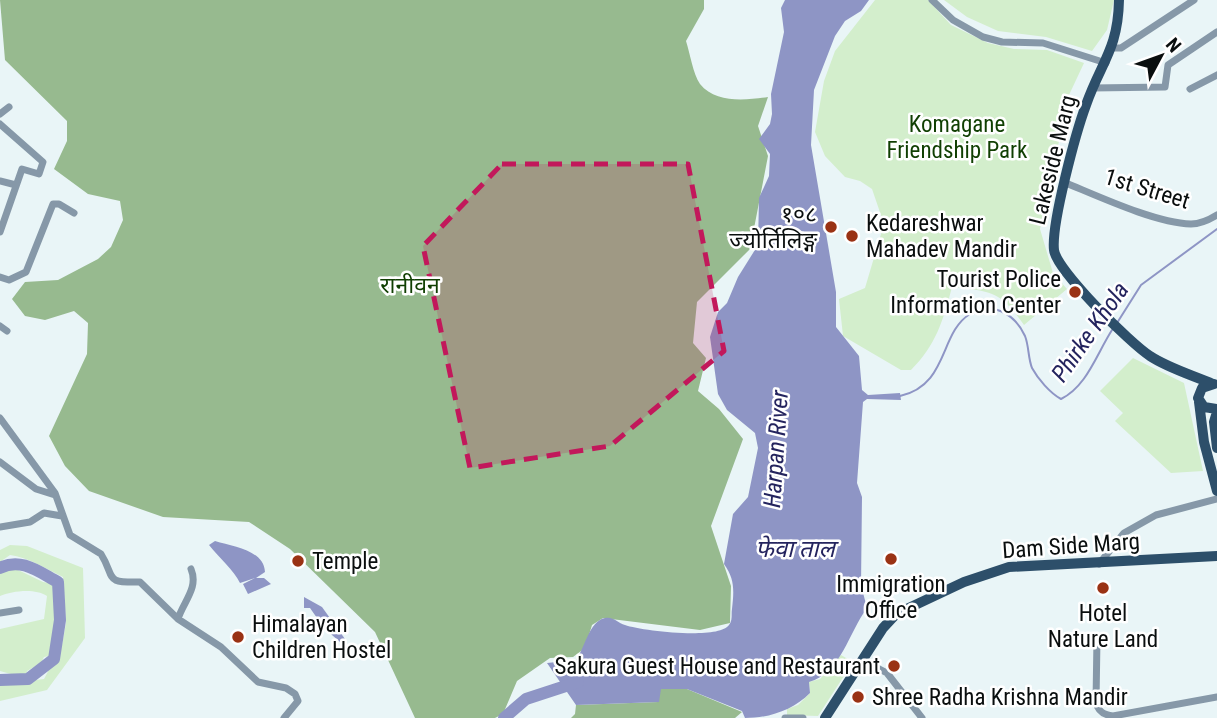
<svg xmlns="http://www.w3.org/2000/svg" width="1217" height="718" viewBox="0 0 1217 718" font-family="'Roboto Condensed','Noto Sans Devanagari',sans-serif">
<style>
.green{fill:#d3eecc}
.forest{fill:#97ba8f}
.water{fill:#8e95c5}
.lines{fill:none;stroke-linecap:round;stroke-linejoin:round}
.stream{stroke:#8e95c5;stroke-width:2}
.river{stroke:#8e95c5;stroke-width:12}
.street{stroke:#8698a8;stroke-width:7}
.primary{stroke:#2d4f6a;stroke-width:10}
.marked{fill:#c2185b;fill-opacity:0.2;stroke:#c2185b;stroke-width:5;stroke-dasharray:14 9;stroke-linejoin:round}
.poi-dot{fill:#9a3214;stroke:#fff;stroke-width:2.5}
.labels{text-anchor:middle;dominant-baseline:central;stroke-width:5;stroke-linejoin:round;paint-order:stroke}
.park-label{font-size:23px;fill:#103f02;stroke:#fff}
.street-label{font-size:23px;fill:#0a0e0e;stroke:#fff}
.poi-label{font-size:23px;fill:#0a0e0e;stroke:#fff;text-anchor:start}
.water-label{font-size:24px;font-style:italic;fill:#24245e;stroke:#fff}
</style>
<rect width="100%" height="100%" fill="#e9f5f7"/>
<path class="green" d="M 875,0 L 928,0 L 951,25 L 988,43 L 1014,49 L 1047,50 L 1084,63 L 1069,95 L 1040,229 L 1053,273 L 1067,289 L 1024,325 C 999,290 993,292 952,287 C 943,321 936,345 911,370 L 901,370 L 843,336 L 839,299 L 865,288 L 884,224 L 872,189 L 860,181 L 845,177 L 825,156 L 815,132 L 824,81 L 835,51 Z
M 944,0 L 1114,0 L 1107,30 L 1092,51 L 1046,37 L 998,31 L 967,17 Z
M 1133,358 L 1184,383 L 1203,471 L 1171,473 L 1115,421 L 1123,413 L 1100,391 Z
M 10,545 L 27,546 L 83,568 L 85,638 L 47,690 L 0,701 L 0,684 L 44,679 L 62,645 L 66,623 L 63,577 C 46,569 28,557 10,555 L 0,562 L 0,550 Z
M 14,568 L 43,582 L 55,584 L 59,619 L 54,655 L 44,657 L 41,663 L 27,671 L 25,678 L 0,671 L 0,629 L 44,619 L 47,596 C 35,588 12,591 0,596 L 0,573 Z
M 841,655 L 853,662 L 818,716 L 787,715 L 787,709 L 798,705 L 810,693 L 809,682 L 820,679 Z"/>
<path class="forest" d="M 0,0 L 704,0 L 704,9 L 686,41 C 690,53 693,74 700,84 C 716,104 747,100 768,97 L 758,126 L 768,156 L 750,249 L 697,302 L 693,343 L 706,358 L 698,391 L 719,409 L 743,439 L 711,526 L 731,586 L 730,623 L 700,630 L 603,618 L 592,625 L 585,648 L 573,657 L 550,658 L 517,681 L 503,714 L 495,718 L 415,718 L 375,632 L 290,549 L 249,522 L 163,517 L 89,491 L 65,466 L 49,436 L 87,354 L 88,323 L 74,311 L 45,320 L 25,316 L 12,299 L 25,282 L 58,280 L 98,259 L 111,247 L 123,220 L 120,201 L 88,194 L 54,169 L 67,141 L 67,121 L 5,60 Z
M 660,689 L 687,689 L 742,712 L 735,718 L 571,718 L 575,714 L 576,705 L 658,702 Z"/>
<path class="water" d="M 785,0 L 869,0 L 861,11 L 845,21 L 835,36 L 814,90 L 811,145 L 836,292 L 836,327 L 859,356 L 862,390 L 868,395 L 900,393 L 901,400 L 867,399 L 863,402 L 857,483 L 862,497 L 861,585 L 867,608 C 849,632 841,673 809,682 L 810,693 C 793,710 770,718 745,718 L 742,711 L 687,689 L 661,689 L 659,702 L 576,705 L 547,663 L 576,660 C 585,648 589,621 605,618 C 613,616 618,623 625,625 C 642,631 719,640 729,625 C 733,620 731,614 732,609 C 734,591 735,579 724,564 L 733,514 L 748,497 L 758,448 L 755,433 L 727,410 L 718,394 L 710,337 L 718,312 L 727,303 L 738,277 L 758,245 L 759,198 L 769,176 L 770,154 L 759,139 L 770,124 L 772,114 L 771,94 L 784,32 L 781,8 Z
M 215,541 C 234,547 264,550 265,572 L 256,578 L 264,578 L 271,584 L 248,594 L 243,584 L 255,578 L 240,583 C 234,570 219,558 209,545 Z
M 304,597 L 322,607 L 345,639 L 340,642 L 324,628 L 310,608 L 304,608 Z"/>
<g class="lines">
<path class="stream" d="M 1117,323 L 1141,285 L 1217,229
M 900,396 C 949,385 939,333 970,314 C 991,300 1015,314 1025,336 C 1029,346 1028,358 1032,368 C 1038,379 1050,393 1061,399 C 1087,386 1096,355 1112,330"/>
<path class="river" d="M 0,568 C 21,557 39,572 58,582 L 60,620 L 54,659 L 28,679 L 0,680
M 504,718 L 526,699 L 578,682"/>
<path class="street" d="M 932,0 L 953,20 L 983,37 L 1002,42 L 1043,43 L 1106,63
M 1113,48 L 1121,48 L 1194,0
M 1092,88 L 1165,87 L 1168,65 L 1217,32
M 1190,89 L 1217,75
M 0,114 L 9,107
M 0,124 L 43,162 L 39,174 L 22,169 L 0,232
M 0,181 L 16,185
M 1066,183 C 1100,197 1156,223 1191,224 C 1201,224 1209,220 1217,215
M 0,277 L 9,280 L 26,272 L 53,204 L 59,204 L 74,213
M 0,326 L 7,331
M 0,418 L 55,493 L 70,535 L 101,554 C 116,578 103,583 140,582 L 178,619 L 221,647 L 258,682 L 286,688 L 295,694 L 298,701 L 284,718
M 0,462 L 36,489 L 55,495
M 0,527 L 30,522 L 44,513 L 62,516
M 1099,564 L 1124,533 L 1156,515 L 1217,499
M 0,613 L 19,610
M 178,619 C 183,602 199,588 191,569
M 1097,638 L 1096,702 C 1098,712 1104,715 1113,716 L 1217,697
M 862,660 L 887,673 L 922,718
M 785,718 L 803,718"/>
<path class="primary" d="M 1119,0 C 1118,50 1101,62 1086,105 C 1076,132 1051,224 1054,250 C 1056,270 1131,344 1150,356 C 1168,368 1192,375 1213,384
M 1214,384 L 1202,388 L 1198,398 L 1204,407 L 1217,409
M 1199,402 L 1204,442 L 1217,491
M 1217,412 L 1214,422 L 1217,448
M 825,718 L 883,628 L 896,614 L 964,582 L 1009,567 L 1217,556"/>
</g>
<path class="marked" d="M 502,164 L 688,164 L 724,351 L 610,446 L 470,468 L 423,246 Z"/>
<g class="poi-dot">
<circle cx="831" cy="227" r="7"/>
<circle cx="852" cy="236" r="7"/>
<circle cx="1075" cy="292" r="7"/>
<circle cx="891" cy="559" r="7"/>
<circle cx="298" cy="561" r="7"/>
<circle cx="1103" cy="588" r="7"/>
<circle cx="238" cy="637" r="7"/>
<circle cx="894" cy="666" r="7"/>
<circle cx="858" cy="697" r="7"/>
</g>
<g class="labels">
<g class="park-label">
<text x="957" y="124">Komagane<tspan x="957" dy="26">Friendship Park</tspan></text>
<text x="410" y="285">रानीवन</text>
</g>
<g class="street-label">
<text transform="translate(1053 160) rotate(-76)">Lakeside Marg</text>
<text transform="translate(1147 189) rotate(17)">1st Street</text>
<text transform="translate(1071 546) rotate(-4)">Dam Side Marg</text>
</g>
<g class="poi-label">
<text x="817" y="214" text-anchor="end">१०८<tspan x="817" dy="26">ज्योर्तिलिङ्ग</tspan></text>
<text x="866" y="223">Kedareshwar<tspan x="866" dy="26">Mahadev Mandir</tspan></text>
<text x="1061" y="279" text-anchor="end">Tourist Police<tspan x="1061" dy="26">Information Center</tspan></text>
<text x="312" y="561">Temple</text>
<text x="891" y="584" text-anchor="middle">Immigration<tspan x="891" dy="26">Office</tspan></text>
<text x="1103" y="613" text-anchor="middle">Hotel<tspan x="1103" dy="26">Nature Land</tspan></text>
<text x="252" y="624">Himalayan<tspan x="252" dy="26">Children Hostel</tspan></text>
<text x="880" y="666" text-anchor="end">Sakura Guest House and Restaurant</text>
<text x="872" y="697">Shree Radha Krishna Mandir</text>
</g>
<g class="water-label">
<text transform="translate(1090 332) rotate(-55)">Phirke Khola</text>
<text transform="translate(776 449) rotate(-86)">Harpan River</text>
<text x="795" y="549">फेवा ताल</text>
</g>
</g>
<g transform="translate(1161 56) rotate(49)" stroke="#ffffff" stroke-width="5" paint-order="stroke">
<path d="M0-5L12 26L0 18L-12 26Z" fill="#0a0e0e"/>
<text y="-10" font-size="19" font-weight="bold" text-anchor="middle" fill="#0a0e0e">N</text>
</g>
</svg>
